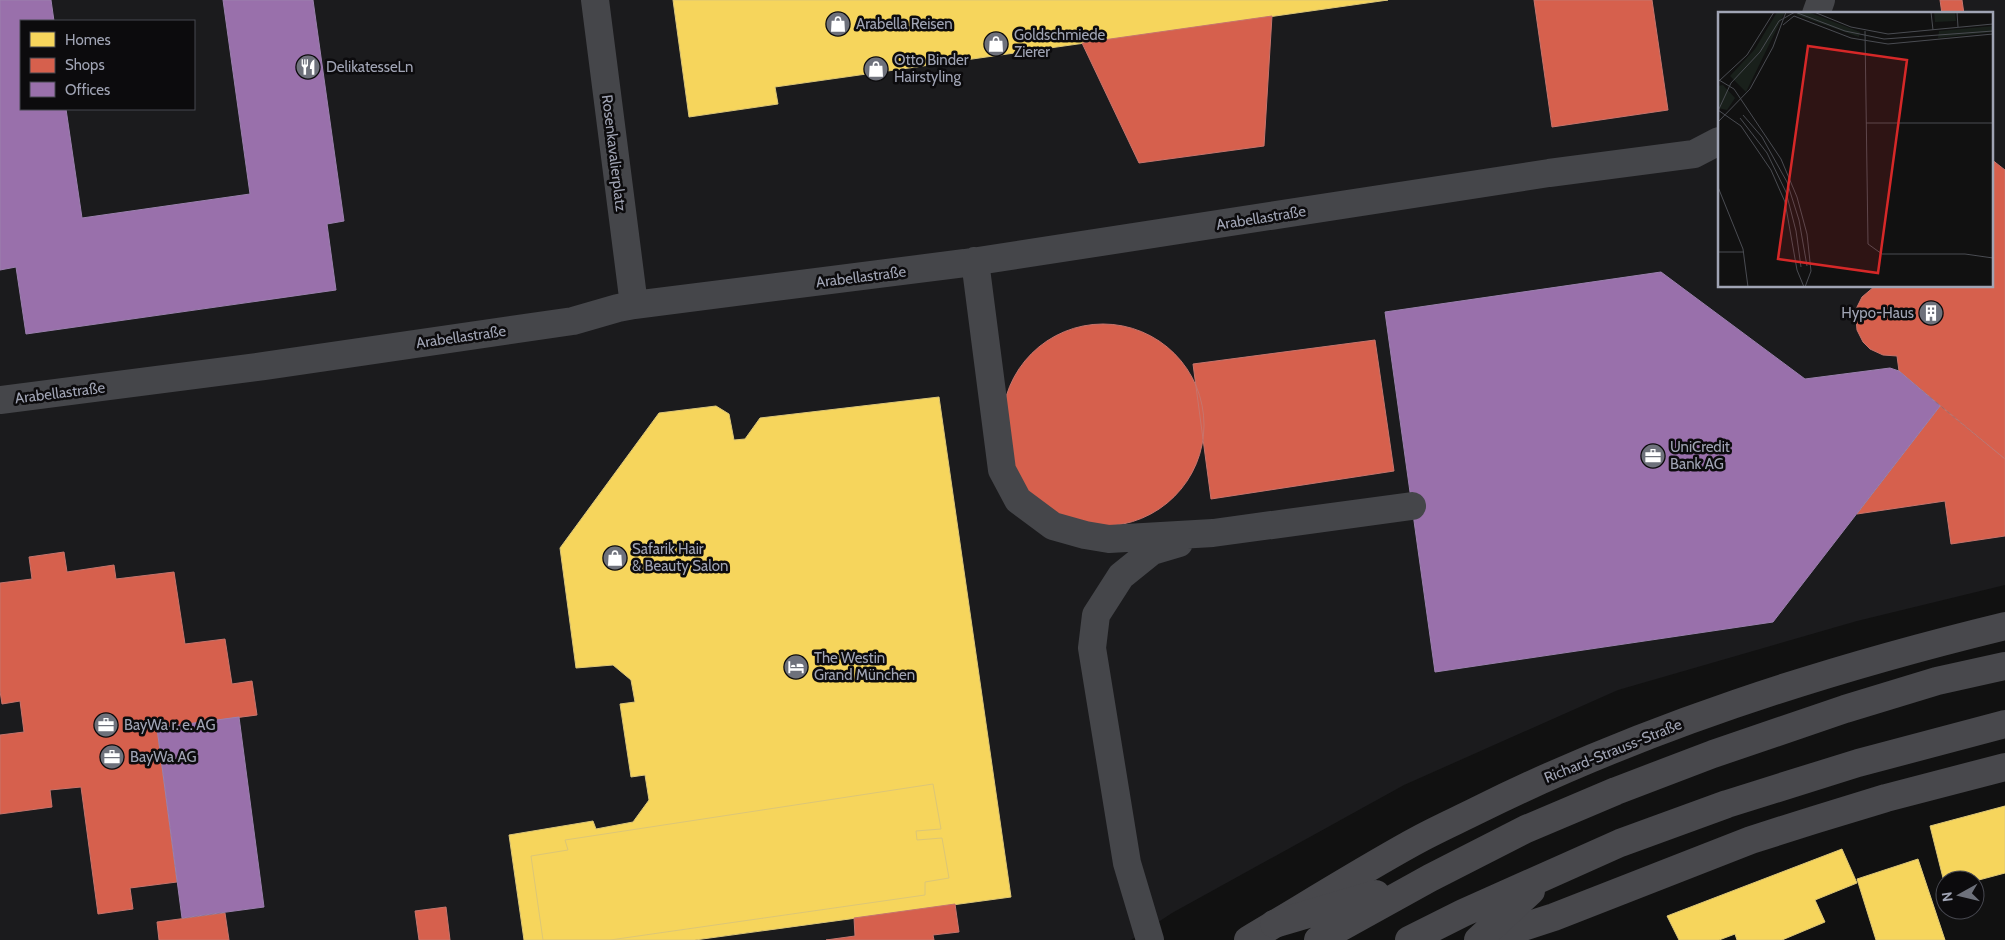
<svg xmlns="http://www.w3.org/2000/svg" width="2005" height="940" viewBox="0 0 2005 940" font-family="Cabin,sans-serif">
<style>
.built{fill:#1b1b1d;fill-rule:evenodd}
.homes{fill:#f6d55c;stroke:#dcc676}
.shops{fill:#d6604d;stroke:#c6746c}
.offices{fill:#9970ab;stroke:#9b80ae}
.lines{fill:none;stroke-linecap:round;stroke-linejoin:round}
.minor{stroke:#45464a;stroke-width:28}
.major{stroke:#48484c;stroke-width:28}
.highway{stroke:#48484c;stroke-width:28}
.labels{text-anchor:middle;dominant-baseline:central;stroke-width:5;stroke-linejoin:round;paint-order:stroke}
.poi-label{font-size:15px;fill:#a0a4b4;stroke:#0c0b0d;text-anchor:start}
.street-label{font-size:15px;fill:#a0a4b4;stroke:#0c0b0d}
.inset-road{fill:none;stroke:#4a4c52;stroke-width:1}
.view{fill:#d62828;fill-opacity:0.15;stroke:#d62828;stroke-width:2.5}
.inset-edge{fill:none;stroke:#a0a4b4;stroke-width:2.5}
</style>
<rect width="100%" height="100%" fill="#111"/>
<path class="built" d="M 0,0 L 2005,0 L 2005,585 L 1857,621 L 1618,690 L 1404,785 L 1172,913 L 1131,940 L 0,940 ZM 1719,14 L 1991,14 L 1991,286 L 1719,286 ZM 21,21 L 194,21 L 194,109 L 21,109 Z"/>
<path class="homes" d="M 673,0 L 1388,0 L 775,87 L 778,104 L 689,117 Z
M 939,397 L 1011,897 L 695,940 L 524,940 L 509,835 L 593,821 L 596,829 L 633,822 L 649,800 L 645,775 L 631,777 L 620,704 L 635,702 L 631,680 L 613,665 L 576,668 L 560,548 L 659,413 L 716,406 L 729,414 L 734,440 L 745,439 L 760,418 Z
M 933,784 L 941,829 L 916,831 L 917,840 L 942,838 L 949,878 L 925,882 L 925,895 L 610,940 L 543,940 L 531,856 L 568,850 L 565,840 Z
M 2005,806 L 2005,873 L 1975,881 L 1963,880 L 1961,873 L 1943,878 L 1930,826 Z
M 1842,849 L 1857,883 L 1815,900 L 1825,922 L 1782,940 L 1737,940 L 1735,934 L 1719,940 L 1679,940 L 1667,916 Z
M 1918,859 L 1945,940 L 1876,940 L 1857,879 Z"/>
<path class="shops" d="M 1534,0 L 1652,0 L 1668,110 L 1552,127 Z
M 1940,0 L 1962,0 L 1964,14 L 1942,14 Z
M 1272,16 L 1264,146 L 1139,163 L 1082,43 Z
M 1991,159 L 2005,170 L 2005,459 L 1899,371 L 1897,356 L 1883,355 L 1870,349 L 1863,342 L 1857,330 L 1856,319 L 1857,307 L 1862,297 L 1875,286 L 1991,286 Z
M1002 425a101 101 0 1 1 202 0a101 101 0 1 1-202 0Z
M 1375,340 L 1394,471 L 1211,499 L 1193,364 Z
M 1940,406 L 2005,459 L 2005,536 L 1951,544 L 1945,501 L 1857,514 Z
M 64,552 L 67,572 L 114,565 L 116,579 L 174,572 L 185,644 L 225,639 L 232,684 L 252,681 L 257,715 L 157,728 L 177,882 L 130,888 L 133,909 L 98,914 L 81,787 L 50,790 L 52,807 L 0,814 L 0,735 L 24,732 L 20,701 L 2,704 L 0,691 L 0,583 L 32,579 L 29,557 Z
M 955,904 L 959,932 L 933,935 L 934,940 L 826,940 L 855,936 L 854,918 Z
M 446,907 L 450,940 L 419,940 L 415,911 Z
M 225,913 L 229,940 L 159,940 L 157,922 Z"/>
<path class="offices" d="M 0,0 L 51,0 L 54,21 L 21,21 L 21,109 L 66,109 L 82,218 L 250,194 L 223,0 L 313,0 L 344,221 L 327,224 L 336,290 L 26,334 L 16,267 L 0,270 Z
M 1661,272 L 1805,379 L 1890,368 L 1899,371 L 1940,406 L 1773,622 L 1435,672 L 1385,312 Z
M 239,717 L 264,907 L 182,918 L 157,728 Z"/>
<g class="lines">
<path class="minor" d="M 595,0 L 634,305
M 1816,14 L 1821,0
M 975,261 L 1002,470 L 1018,500 L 1053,526 L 1085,535 L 1109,539 L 1213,533 L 1412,506
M 0,400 L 264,366 L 573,321 L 618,308 L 634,305 L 965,263 L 1549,173 L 1694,154 L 1719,141
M 1150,940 L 1127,863 L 1092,648 L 1096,615 L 1121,576 L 1152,551 L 1179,543"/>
<path class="major" d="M 1248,940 C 1302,908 1356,874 1412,843 C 1433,831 1456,821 1478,810 C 1645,727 1824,670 2005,626
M 1483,940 L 1554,917 L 1751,840 L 1814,820 L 1886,798 L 2005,767"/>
<path class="highway" d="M 1274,924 L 1376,894
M 1318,940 L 1430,878 L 1526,829 L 1616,791 L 1713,754 L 1845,709 L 1937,681 L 2005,666
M 1409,940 L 1463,913 L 1620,843 L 1727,804 L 1858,763 L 2005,724
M 1478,940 L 1531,891"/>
</g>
<defs>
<symbol id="shop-disc" viewBox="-11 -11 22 22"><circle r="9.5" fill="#6e717b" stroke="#0c0b0d"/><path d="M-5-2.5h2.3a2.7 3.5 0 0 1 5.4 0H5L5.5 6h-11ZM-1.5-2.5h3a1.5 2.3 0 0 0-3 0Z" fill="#fff"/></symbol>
<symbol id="restaurant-disc" viewBox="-11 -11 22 22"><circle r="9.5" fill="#6e717b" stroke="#0c0b0d"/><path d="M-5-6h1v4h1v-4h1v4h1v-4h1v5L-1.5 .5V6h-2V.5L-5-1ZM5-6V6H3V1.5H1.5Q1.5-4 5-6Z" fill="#fff"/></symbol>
<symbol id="building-disc" viewBox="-11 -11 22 22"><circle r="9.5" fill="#6e717b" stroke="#0c0b0d"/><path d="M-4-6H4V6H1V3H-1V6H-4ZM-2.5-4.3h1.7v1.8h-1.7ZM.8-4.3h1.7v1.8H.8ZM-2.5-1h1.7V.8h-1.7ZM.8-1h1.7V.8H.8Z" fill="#fff"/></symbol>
<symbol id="office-disc" viewBox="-11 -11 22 22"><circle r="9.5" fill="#6e717b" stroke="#0c0b0d"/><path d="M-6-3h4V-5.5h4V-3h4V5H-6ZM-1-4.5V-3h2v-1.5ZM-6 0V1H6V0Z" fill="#fff"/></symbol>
<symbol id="hotel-disc" viewBox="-11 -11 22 22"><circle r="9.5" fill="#6e717b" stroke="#0c0b0d"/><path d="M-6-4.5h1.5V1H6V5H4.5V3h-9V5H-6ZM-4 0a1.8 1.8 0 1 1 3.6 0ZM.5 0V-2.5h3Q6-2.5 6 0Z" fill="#fff"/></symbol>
</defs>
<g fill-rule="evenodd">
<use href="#shop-disc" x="824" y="10" width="28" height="28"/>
<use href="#shop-disc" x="982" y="30" width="28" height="28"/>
<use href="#restaurant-disc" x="294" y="53" width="28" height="28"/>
<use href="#shop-disc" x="862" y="55" width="28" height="28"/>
<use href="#building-disc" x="1917" y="299" width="28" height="28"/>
<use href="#office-disc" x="1639" y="442" width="28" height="28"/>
<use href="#shop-disc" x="601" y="544" width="28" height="28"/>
<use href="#hotel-disc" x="782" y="653" width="28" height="28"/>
<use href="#office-disc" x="92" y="711" width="28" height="28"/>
<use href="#office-disc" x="98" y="743" width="28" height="28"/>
</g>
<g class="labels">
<g class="poi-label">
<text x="856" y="24">Arabella Reisen</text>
<text x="1014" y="35">Goldschmiede<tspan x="1014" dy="17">Zierer</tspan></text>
<text x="894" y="60">Otto Binder<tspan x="894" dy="17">Hairstyling</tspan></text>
<text x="326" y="67">DelikatesseLn</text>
<text x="1914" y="313" text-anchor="end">Hypo-Haus</text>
<text x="1670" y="447">UniCredit<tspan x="1670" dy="17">Bank AG</tspan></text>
<text x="632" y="549">Safarik Hair<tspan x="632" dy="17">&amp; Beauty Salon</tspan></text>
<text x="814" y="658">The Westin<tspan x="814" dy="17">Grand München</tspan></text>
<text x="124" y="725">BayWa r. e. AG</text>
<text x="130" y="757">BayWa AG</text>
</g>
<g class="street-label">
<text transform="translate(614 153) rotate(83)">Rosenkavalierplatz</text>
<text transform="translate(1261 218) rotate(-9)">Arabellastraße</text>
<text transform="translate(861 277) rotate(-7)">Arabellastraße</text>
<text transform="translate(461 337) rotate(-8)">Arabellastraße</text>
<text transform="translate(60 393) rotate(-7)">Arabellastraße</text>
<text transform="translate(1613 751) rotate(-22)">Richard-Strauss-Straße</text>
</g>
</g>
<g transform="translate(1718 12)">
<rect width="275" height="275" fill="#111"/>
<path d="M 59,0 L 67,0 L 28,80 L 12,64 L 37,37 ZM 80,0 L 90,0 L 142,20 L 141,25 L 79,3 ZM 216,0 L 237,0 L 238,9 L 217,10 ZM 275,14 L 275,20 L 220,26 L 221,19 ZM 5,73 L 17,86 L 9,98 L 0,96 L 0,74 Z" fill="#19201b"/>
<path class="inset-road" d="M 77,0 L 127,19 L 166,27 L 275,19M 96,0 L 133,15 L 170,22 L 275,12M 213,0 L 215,18M 239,0 L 240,15M 65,13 L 76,4 L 133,26 L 170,32 L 275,22M 147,19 L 150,232 L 164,242 L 247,242 L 275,246M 1,68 L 16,77 L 63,147 L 79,185 L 89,222 L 93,259 L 87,275M 1,69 L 29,43 L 56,0M 0,98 L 23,114 L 53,158 L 67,190 L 79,258 L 86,275M 0,99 L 13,71 L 42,40 L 61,9 L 77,0M 25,103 L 44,125 L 69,170 L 81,208 L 89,254M 22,106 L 49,141 L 68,180 L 78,219 L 83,255M 0,110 L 32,77 L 55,35 L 68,0M 148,111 L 275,111M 0,175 L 25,237 L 30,275M 0,240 L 26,240"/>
<path class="view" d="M 90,34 L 189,48 L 160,261 L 60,247 Z"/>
<rect width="275" height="275" class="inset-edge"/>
</g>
<rect x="20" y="20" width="175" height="90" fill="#0c0b0d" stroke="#474850"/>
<rect x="30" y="32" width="25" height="15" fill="#f6d55c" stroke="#474850"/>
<text x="65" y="45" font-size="15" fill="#a0a4b4">Homes</text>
<rect x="30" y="58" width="25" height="15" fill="#d6604d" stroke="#474850"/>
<text x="65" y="70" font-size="15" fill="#a0a4b4">Shops</text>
<rect x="30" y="82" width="25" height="15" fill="#9970ab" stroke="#474850"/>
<text x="65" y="95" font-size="15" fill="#a0a4b4">Offices</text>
<g transform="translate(1960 895) rotate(262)"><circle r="24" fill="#0c0b0d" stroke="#474850"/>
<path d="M0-4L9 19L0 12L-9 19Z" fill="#6e717b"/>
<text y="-8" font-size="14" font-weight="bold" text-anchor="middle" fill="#a0a4b4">N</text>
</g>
</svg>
